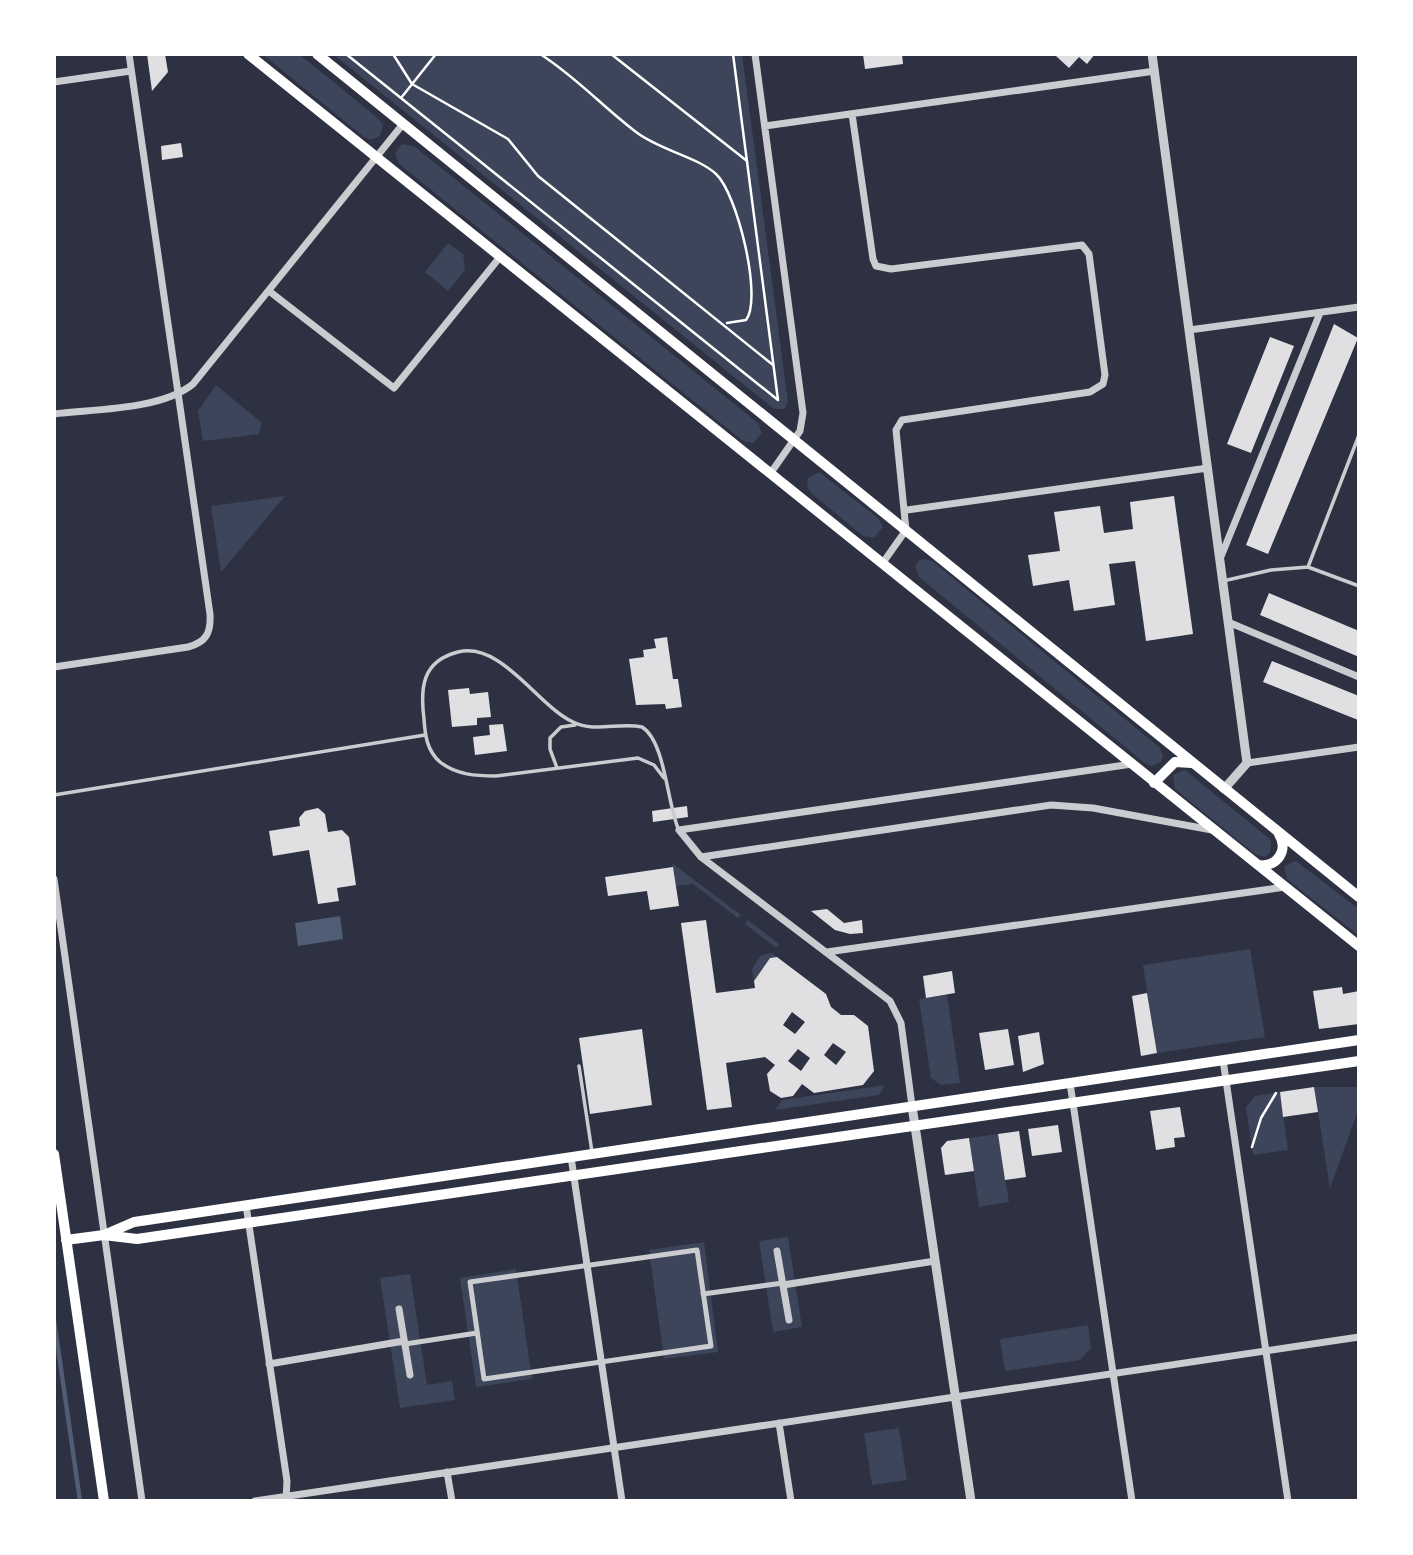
<svg xmlns="http://www.w3.org/2000/svg" width="1413" height="1555" viewBox="0 0 1413 1555" font-family="Arial,sans-serif">
<style>
.green{fill:#3c4559}
.water{fill:#4f5d75}
.lines{fill:none;stroke-linecap:round;stroke-linejoin:round}
.stream{stroke:#4f5d75;stroke-width:4.5}
.building{fill:#e0e0e3;fill-rule:evenodd}
.path{stroke:#fff;stroke-width:2.5}
.service{stroke:#caccd0;stroke-width:3.5}
.pedestrian{stroke:#caccd0;stroke-width:5}
.minor{stroke:#caccd0;stroke-width:7}
.tertiary{stroke:#caccd0;stroke-width:9}
.secondary{stroke:#fff;stroke-width:10}
.primary{stroke:#fff;stroke-width:10}
</style>
<rect width="100%" height="100%" fill="#2d3142"/>
<path class="green" d="M 262,54 L 299,54 L 379,119 L 383,125 L 380,136 L 371,140 L 364,137 Z
M 333,54 L 742,54 L 788,402 L 785,409 L 774,409 Z
M 402,144 L 414,146 L 758,423 L 762,433 L 753,443 L 743,441 L 399,164 L 395,153 Z
M 448,243 L 463,254 L 465,270 L 448,291 L 425,272 Z
M 216,385 L 262,423 L 259,434 L 203,441 L 198,411 Z
M 819,472 L 878,518 L 883,527 L 874,538 L 863,536 L 811,493 L 807,486 L 808,478 Z
M 285,496 L 221,572 L 211,506 Z
M 925,559 L 932,561 L 1159,747 L 1163,756 L 1161,762 L 1152,766 L 1146,764 L 919,577 L 915,567 L 918,561 Z
M 1185,770 L 1271,840 L 1270,853 L 1265,857 L 1255,854 L 1175,789 L 1173,775 Z
M 1296,861 L 1359,909 L 1359,936 L 1287,879 L 1284,866 Z
M 672,863 L 741,915 L 738,918 L 693,884 L 676,886 Z
M 748,920 L 779,944 L 776,948 L 745,924 Z
M 1250,949 L 1265,1037 L 1157,1053 L 1143,965 Z
M 772,953 L 777,957 L 770,958 L 754,981 L 752,969 L 761,955 Z
M 947,995 L 960,1083 L 941,1085 L 931,1078 L 919,999 Z
M 885,1085 L 879,1095 L 775,1110 L 782,1100 Z
M 1314,1087 L 1359,1087 L 1359,1108 L 1330,1188 Z
M 1280,1092 L 1288,1150 L 1253,1155 L 1246,1107 L 1255,1096 Z
M 998,1134 L 1009,1202 L 979,1207 L 969,1138 Z
M 788,1237 L 802,1327 L 773,1332 L 759,1241 Z
M 704,1242 L 718,1352 L 664,1359 L 649,1250 Z
M 516,1269 L 532,1379 L 476,1387 L 460,1278 Z
M 410,1274 L 427,1385 L 452,1381 L 455,1400 L 400,1408 L 380,1278 Z
M 1088,1325 L 1091,1348 L 1080,1360 L 1005,1371 L 1000,1339 Z
M 899,1428 L 907,1480 L 872,1485 L 864,1433 Z"/>
<path class="water" d="M 340,916 L 343,939 L 298,946 L 295,923 Z"/>
<g class="lines">
<path class="stream" d="M 54,1320 L 80,1501"/>
</g>
<path class="building" d="M 147,54 L 165,54 L 168,72 L 152,91 Z
M 863,54 L 902,54 L 903,64 L 865,69 Z
M 1058,54 L 1095,54 L 1087,64 L 1079,57 L 1069,68 L 1056,56 Z
M 181,143 L 183,157 L 162,160 L 161,146 Z
M 1334,324 L 1358,338 L 1268,554 L 1246,545 Z
M 1270,337 L 1294,346 L 1251,453 L 1227,444 Z
M 1174,496 L 1193,634 L 1146,641 L 1135,561 L 1109,564 L 1115,605 L 1074,611 L 1069,580 L 1033,586 L 1028,555 L 1060,551 L 1054,512 L 1100,506 L 1104,533 L 1133,529 L 1130,502 Z
M 1269,593 L 1359,631 L 1359,657 L 1260,615 Z
M 667,637 L 673,679 L 678,679 L 682,707 L 666,709 L 665,704 L 636,705 L 629,659 L 644,657 L 643,650 L 656,648 L 654,639 Z
M 1272,661 L 1359,696 L 1358,720 L 1263,682 Z
M 469,688 L 470,694 L 488,692 L 491,717 L 477,718 L 477,725 L 452,727 L 448,690 Z
M 503,724 L 507,751 L 475,755 L 473,737 L 490,735 L 489,725 Z
M 687,806 L 688,817 L 653,822 L 652,811 Z
M 318,808 L 325,814 L 328,832 L 342,830 L 349,837 L 356,885 L 337,888 L 339,901 L 318,904 L 309,850 L 273,856 L 269,831 L 300,826 L 299,818 L 305,811 Z
M 673,867 L 679,906 L 650,910 L 647,891 L 608,896 L 605,877 Z
M 827,909 L 844,923 L 862,920 L 863,933 L 850,934 L 835,930 L 811,911 Z
M 706,920 L 716,993 L 755,988 L 754,981 L 770,958 L 777,957 L 826,994 L 831,1007 L 841,1015 L 854,1015 L 868,1026 L 874,1071 L 863,1085 L 814,1093 L 802,1084 L 793,1096 L 781,1098 L 770,1091 L 767,1074 L 775,1065 L 765,1057 L 726,1063 L 732,1107 L 707,1110 L 681,923 ZM 792,1012 L 805,1022 L 795,1034 L 783,1025 ZM 833,1043 L 846,1052 L 836,1065 L 824,1055 ZM 798,1049 L 810,1058 L 801,1071 L 788,1061 Z
M 952,971 L 955,993 L 926,998 L 923,976 Z
M 1342,987 L 1343,994 L 1359,991 L 1359,1024 L 1319,1029 L 1313,991 Z
M 1147,993 L 1157,1053 L 1141,1056 L 1132,996 Z
M 642,1029 L 652,1105 L 590,1114 L 579,1038 Z
M 1008,1029 L 1014,1065 L 985,1070 L 979,1033 Z
M 1039,1032 L 1044,1064 L 1023,1072 L 1018,1036 Z
M 1314,1087 L 1318,1112 L 1283,1117 L 1280,1092 Z
M 1180,1107 L 1185,1137 L 1174,1138 L 1175,1147 L 1156,1150 L 1150,1111 Z
M 1058,1125 L 1062,1152 L 1032,1156 L 1028,1129 Z
M 1019,1131 L 1026,1177 L 1005,1180 L 998,1134 Z
M 969,1138 L 974,1171 L 945,1175 L 941,1148 L 947,1141 Z"/>
<g class="lines">
<path class="path" d="M 346,54 L 778,400 L 733,54
M 393,54 L 412,84 L 508,139 L 538,176 L 773,365
M 540,54 C 575,76 603,107 636,132 C 659,150 698,157 716,174 C 737,193 763,298 746,320 L 727,323
M 611,54 L 747,161
M 401,98 L 436,54
M 1252,1147 L 1261,1118 L 1276,1093"/>
<path class="service" d="M 1308,567 L 1359,435
M 1223,581 L 1271,570 L 1308,567 L 1359,586
M 557,768 L 550,749 L 550,738 L 561,727 L 575,725
M 664,778 L 654,765 L 638,758 L 496,776 C 477,776 456,775 440,762 C 427,751 425,735 424,719 C 420,688 422,661 458,652 C 501,641 538,706 573,722 C 595,733 619,722 642,727 C 665,741 667,802 678,828
M 54,795 L 425,735
M 579,1066 L 592,1152"/>
<path class="pedestrian" d="M 697,1250 L 711,1346 L 484,1379 L 470,1282 Z
M 703,1294 L 783,1283
M 405,1344 L 477,1333"/>
<path class="minor" d="M 755,54 L 803,413 L 800,431 L 770,474
M 54,82 L 131,71
M 852,114 L 873,259 L 876,266 L 891,269 L 1082,245 L 1089,254 L 1105,375 L 1103,384 L 1090,392 L 902,420 L 896,430 L 906,530 L 882,564
M 765,126 L 1155,71
M 269,291 L 394,388 L 500,257
M 1189,330 L 1359,307
M 54,414 C 95,409 161,410 193,384 L 403,124
M 907,510 L 1208,468
M 1220,559 L 1320,313
M 1228,622 L 1359,677
M 54,667 L 188,647 C 207,642 211,632 210,614 L 129,54
M 1247,763 L 1359,747
M 701,857 L 1051,805 L 1093,808 L 1212,830
M 54,879 L 142,1501
M 827,952 L 1285,887
M 1223,1060 L 1288,1501
M 1070,1083 L 1132,1501
M 912,1106 L 901,1023 L 890,1001 L 701,857 L 679,830 L 1132,764
M 571,1157 L 622,1501
M 246,1205 L 287,1481 L 286,1499
M 777,1251 L 789,1320
M 783,1285 L 935,1261
M 399,1309 L 410,1375
M 269,1364 L 404,1341
M 779,1423 L 791,1501
M 447,1472 L 452,1501
M 255,1501 L 1359,1337"/>
<path class="tertiary" d="M 1152,54 L 1247,763 L 1224,789
M 912,1106 L 971,1501"/>
<path class="secondary" d="M 248,54 L 1359,946
M 317,54 L 1359,897
M 1154,783 L 1175,762 L 1192,763
M 1258,865 C 1277,868 1289,850 1279,834"/>
<path class="primary" d="M 54,1154 L 104,1501
M 104,1235 L 137,1239 L 1359,1061
M 66,1240 L 104,1235 L 134,1222 L 1359,1040"/>
</g>
<rect width="1413" height="1555" fill="none" stroke="#ffffff" stroke-width="112"/>
</svg>
